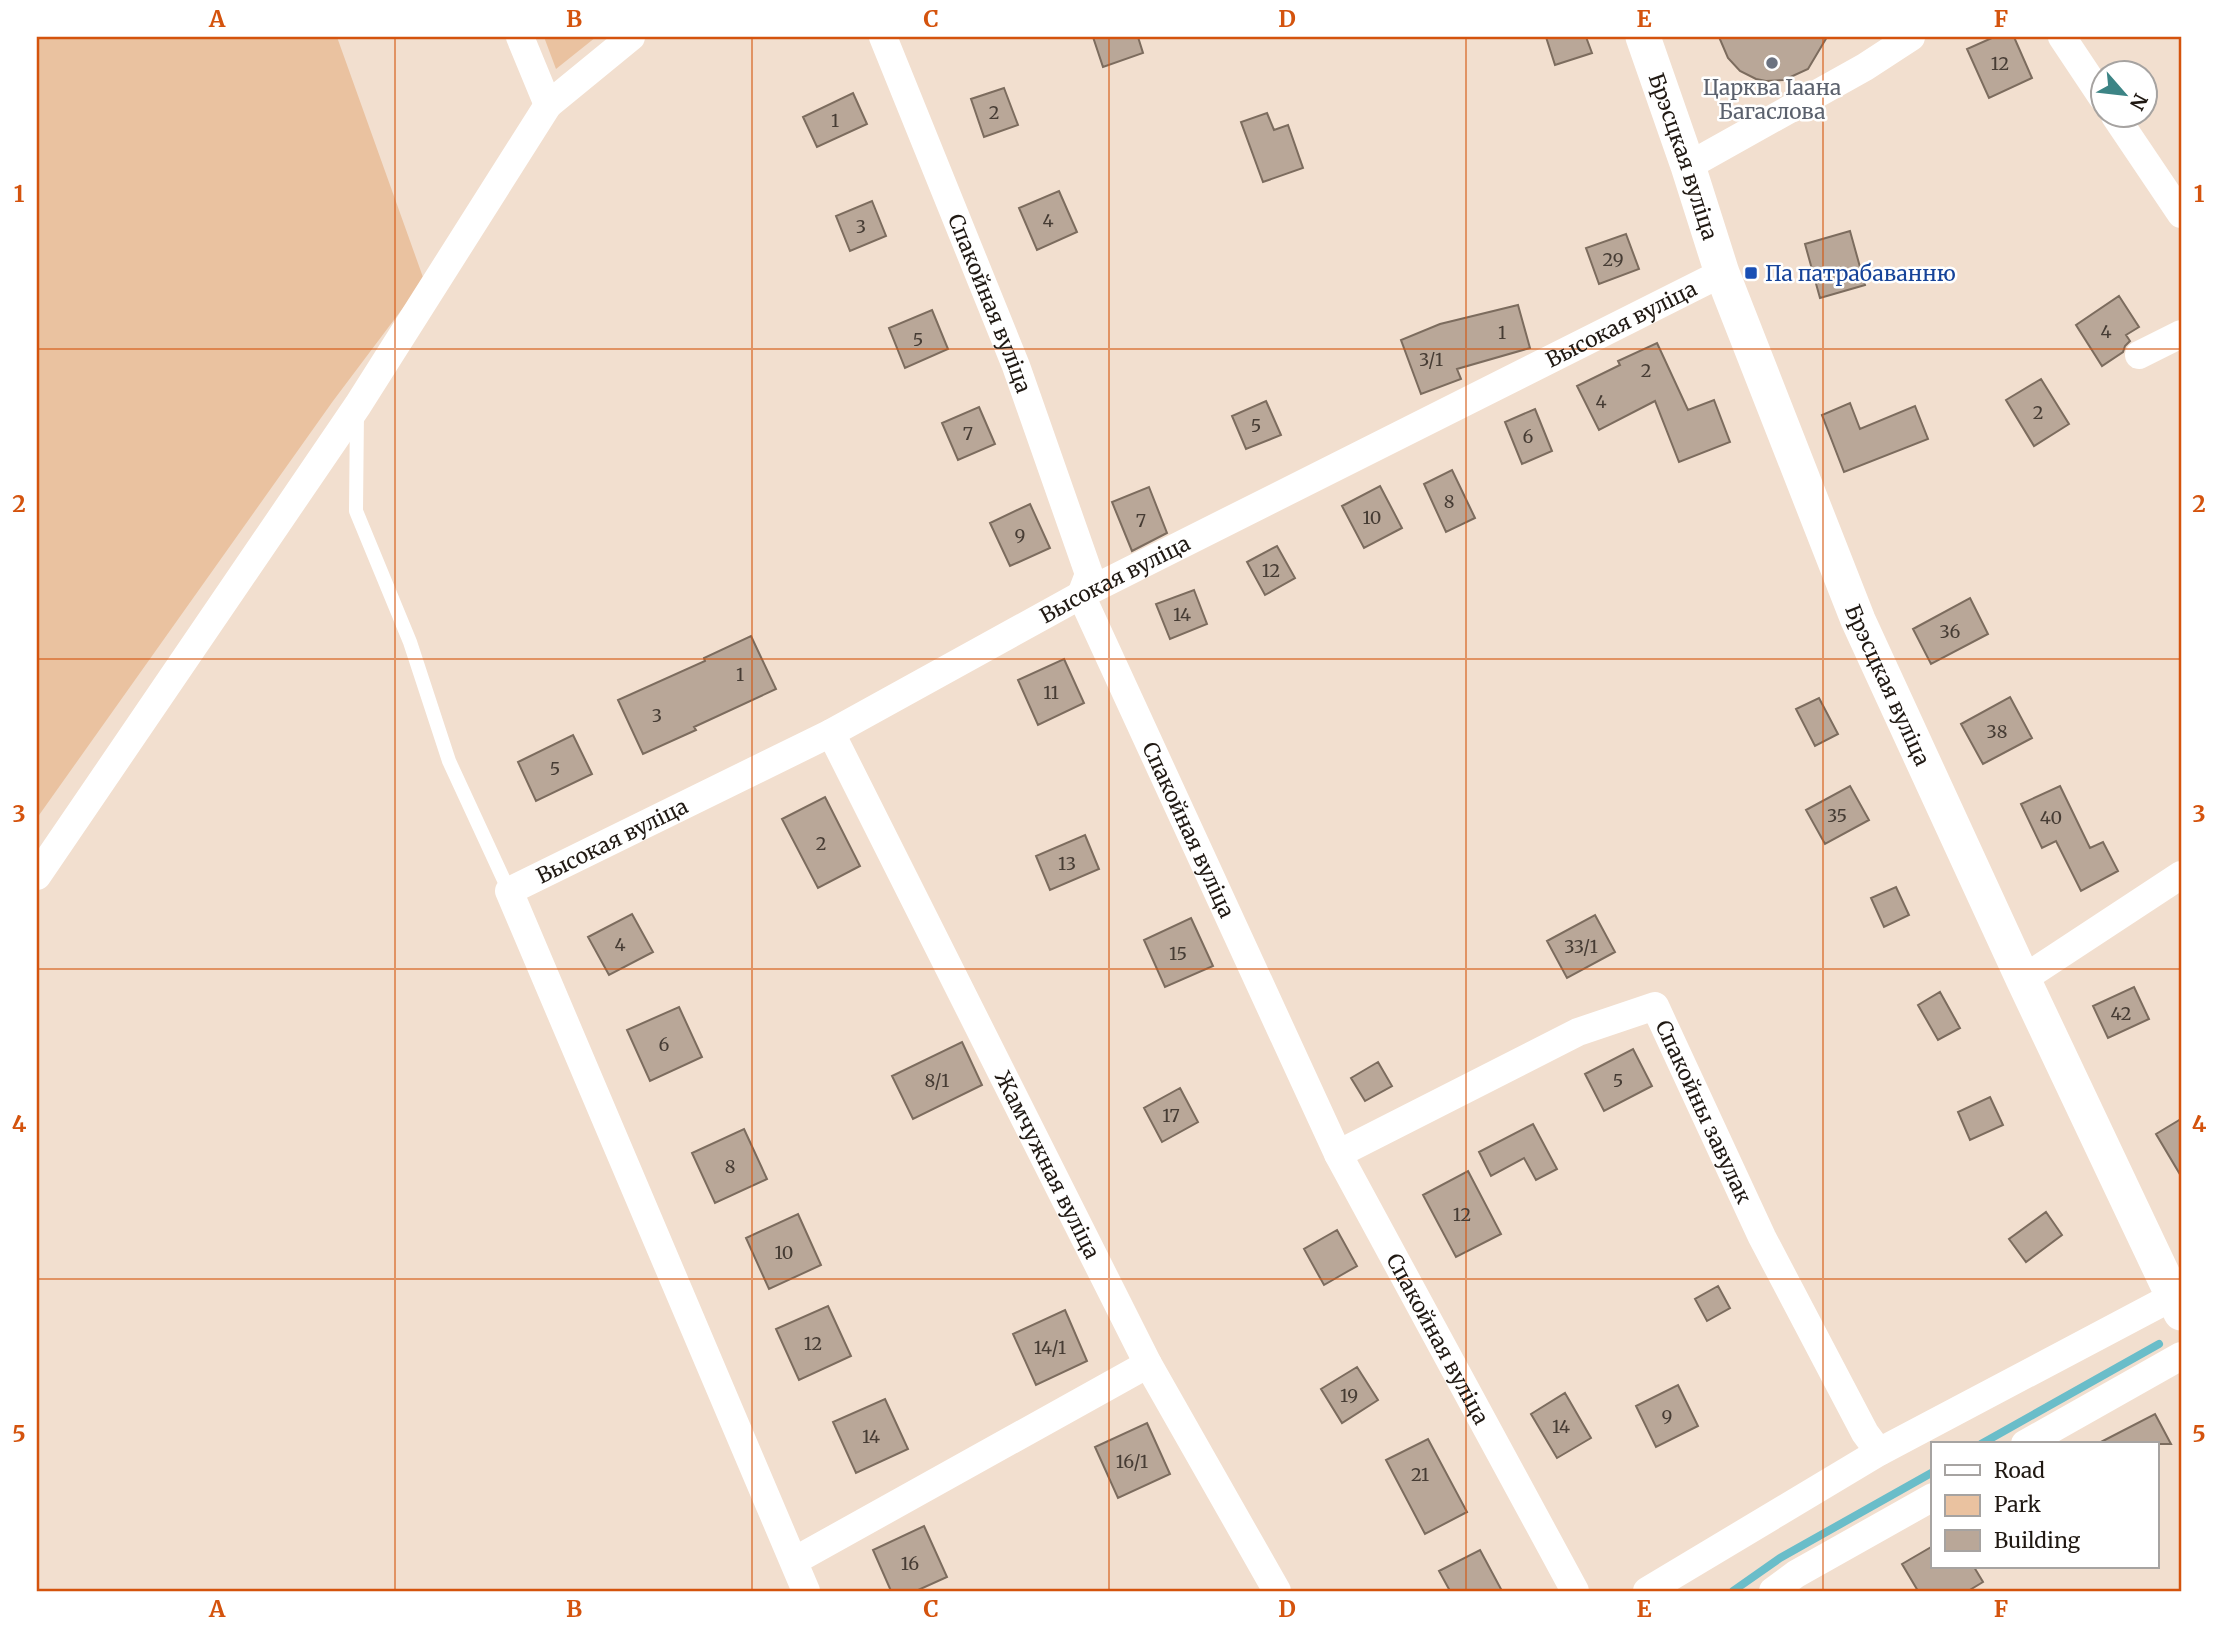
<svg xmlns="http://www.w3.org/2000/svg" width="2218" height="1628" viewBox="0 0 2218 1628" font-family="Merriweather,serif">
<style>
.green{fill:#eac2a0}
.lines{fill:none;stroke-linecap:round;stroke-linejoin:round}
.stream{stroke:#6abdc9;stroke-width:8}
.building{fill:#b9a798;stroke:#7c6c5e;stroke-width:2}
.service{stroke:#fff;stroke-width:14}
.minor{stroke:#fff;stroke-width:28}
.tertiary{stroke:#fff;stroke-width:35}
.grid{fill:none;stroke:#d4530d;stroke-width:2;stroke-opacity:0.55}
.worship-dot{fill:#6b7280;stroke:#fff;stroke-width:2.5}
.transit-dot{fill:#1a4fb4;stroke:#fff;stroke-width:2.5}
.labels{text-anchor:middle;dominant-baseline:central;stroke-width:5;stroke-linejoin:round;paint-order:stroke}
.number-label{font-size:18px;fill:#463c34}
.worship-label{font-size:21px;fill:#5b616d;stroke:#fff}
.street-label{font-size:21px;fill:#201913;stroke:#fff}
.transit-label{font-size:21px;fill:#164399;stroke:#fff;text-anchor:start}
.neatline{fill:none;stroke:#d4530d;stroke-width:2.5}
.grid-label{font-size:23px;text-anchor:middle;font-weight:bold;fill:#d4530d}
</style>
<rect width="100%" height="100%" fill="#f2dfcf"/>
<path class="green" d="M 37,37 L 337,37 L 424,280 L 333,401 L 37,818 Z
M 544,37 L 596,37 L 556,69 Z"/>
<g class="lines">
<path class="stream" d="M 1981,1444 L 2159,1344
M 1733,1591 L 1780,1558 L 1933,1472"/>
</g>
<path class="building" d="M 1093,37 L 1138,37 L 1143,53 L 1103,67 Z
M 1546,37 L 1586,37 L 1592,53 L 1555,65 Z
M 1719,37 L 1827,37 L 1808,69 L 1784,80 L 1766,81 L 1756,79 L 1740,71 L 1728,58 Z
M 1994,37 L 2014,37 L 2032,78 L 1989,98 L 1967,49 Z
M 1004,88 L 1018,125 L 984,137 L 971,99 Z
M 853,93 L 867,124 L 817,147 L 803,117 Z
M 1267,113 L 1274,130 L 1288,125 L 1303,168 L 1263,182 L 1241,122 Z
M 1059,191 L 1077,232 L 1037,250 L 1019,208 Z
M 872,201 L 886,236 L 850,251 L 836,216 Z
M 1850,231 L 1865,285 L 1820,298 L 1805,244 Z
M 1626,234 L 1639,269 L 1599,284 L 1586,248 Z
M 2119,296 L 2139,327 L 2126,335 L 2130,341 L 2125,346 L 2123,352 L 2102,366 L 2076,325 Z
M 1518,305 L 1530,348 L 1457,369 L 1461,379 L 1421,394 L 1401,340 L 1440,324 Z
M 932,310 L 948,349 L 905,368 L 889,328 Z
M 1657,343 L 1688,410 L 1714,400 L 1730,442 L 1679,462 L 1655,401 L 1599,430 L 1577,386 L 1620,365 L 1618,361 Z
M 2041,379 L 2069,424 L 2034,446 L 2006,400 Z
M 1266,401 L 1281,435 L 1246,449 L 1232,416 Z
M 1850,403 L 1860,429 L 1915,406 L 1928,439 L 1844,472 L 1822,415 Z
M 979,407 L 995,444 L 958,460 L 942,423 Z
M 1535,409 L 1552,451 L 1522,464 L 1505,422 Z
M 1452,470 L 1475,518 L 1446,532 L 1424,484 Z
M 1380,486 L 1402,528 L 1364,548 L 1342,506 Z
M 1149,487 L 1167,533 L 1132,551 L 1112,502 Z
M 1030,504 L 1050,548 L 1010,566 L 990,523 Z
M 1277,546 L 1295,578 L 1265,595 L 1247,562 Z
M 1194,590 L 1207,624 L 1170,639 L 1156,604 Z
M 1970,598 L 1988,634 L 1931,664 L 1913,629 Z
M 751,636 L 776,689 L 694,727 L 696,730 L 643,754 L 618,700 L 705,661 L 704,658 Z
M 1064,659 L 1084,703 L 1038,725 L 1018,680 Z
M 2010,697 L 2032,738 L 1983,764 L 1961,724 Z
M 1819,698 L 1838,734 L 1815,746 L 1796,709 Z
M 573,735 L 592,774 L 536,801 L 518,762 Z
M 1850,786 L 1869,820 L 1825,844 L 1806,810 Z
M 2060,786 L 2090,848 L 2103,842 L 2118,871 L 2081,891 L 2056,841 L 2042,848 L 2021,804 Z
M 825,797 L 860,866 L 818,888 L 782,819 Z
M 1085,835 L 1099,869 L 1050,890 L 1036,856 Z
M 1896,887 L 1909,915 L 1884,927 L 1871,898 Z
M 632,914 L 653,952 L 609,975 L 588,937 Z
M 1595,915 L 1615,952 L 1567,978 L 1547,941 Z
M 1191,918 L 1213,966 L 1165,987 L 1144,940 Z
M 2134,987 L 2149,1019 L 2108,1038 L 2093,1006 Z
M 1940,992 L 1960,1028 L 1938,1040 L 1918,1005 Z
M 679,1007 L 702,1057 L 650,1081 L 627,1030 Z
M 962,1042 L 982,1085 L 913,1119 L 892,1076 Z
M 1633,1049 L 1652,1086 L 1604,1111 L 1585,1074 Z
M 1378,1062 L 1392,1086 L 1365,1101 L 1351,1078 Z
M 1180,1088 L 1198,1122 L 1162,1142 L 1144,1108 Z
M 1990,1097 L 2003,1125 L 1970,1140 L 1958,1112 Z
M 2181,1119 L 2181,1176 L 2156,1134 Z
M 1533,1124 L 1557,1169 L 1536,1180 L 1524,1158 L 1491,1176 L 1479,1152 Z
M 744,1129 L 767,1179 L 715,1203 L 692,1153 Z
M 1468,1171 L 1501,1234 L 1456,1257 L 1423,1195 Z
M 2046,1212 L 2062,1235 L 2026,1262 L 2009,1239 Z
M 798,1214 L 821,1265 L 769,1289 L 746,1238 Z
M 1337,1230 L 1357,1266 L 1324,1285 L 1304,1249 Z
M 1718,1286 L 1730,1308 L 1707,1321 L 1695,1299 Z
M 828,1306 L 851,1356 L 799,1380 L 776,1329 Z
M 1065,1310 L 1087,1361 L 1036,1385 L 1013,1334 Z
M 1357,1367 L 1378,1400 L 1342,1423 L 1321,1389 Z
M 1678,1385 L 1698,1426 L 1656,1447 L 1636,1406 Z
M 1565,1393 L 1591,1438 L 1557,1458 L 1531,1414 Z
M 885,1399 L 908,1449 L 856,1473 L 833,1422 Z
M 2155,1414 L 2171,1444 L 2097,1444 Z
M 1147,1423 L 1170,1474 L 1118,1498 L 1095,1447 Z
M 1428,1439 L 1467,1512 L 1425,1534 L 1386,1460 Z
M 924,1526 L 947,1577 L 916,1591 L 891,1591 L 873,1550 Z
M 1933,1546 L 1933,1567 L 1974,1567 L 1983,1582 L 1968,1591 L 1918,1591 L 1902,1564 Z
M 1480,1550 L 1502,1591 L 1450,1591 L 1439,1571 Z"/>
<g class="lines">
<path class="service" d="M 357,411 L 356,511 L 410,642 L 449,761 L 509,891"/>
<g class="minor">
<path d="M 520,37 L 548,105"/>
<path id="s1" d="M 883,37 L 1016,366 L 1089,574 L 1081,595 L 1338,1154 L 1575,1591"/>
<path d="M 2062,37 L 2102,97"/>
<path d="M 2115,116 L 2181,214"/>
<path d="M 1688,166 L 1865,67 L 1911,37"/>
<path d="M 2139,355 L 2181,334"/>
<path id="s2" d="M 831,733 L 1148,1364 L 1277,1591"/>
<path d="M 37,876 L 358,405 L 548,105 L 631,37"/>
<path d="M 2023,979 L 2181,875"/>
<path id="s3" d="M 1338,1154 L 1578,1032 L 1655,1006 L 1762,1237 L 1865,1433 L 1879,1452"/>
<path d="M 2025,1444 L 2181,1356"/>
<path d="M 794,1561 L 1148,1364"/>
<path id="s4" d="M 806,1591 L 509,891 L 831,733 L 1081,595 L 1722,273"/>
<path d="M 1647,1591 L 1879,1452 L 2174,1296"/>
<path d="M 1773,1591 L 1796,1574 L 1933,1497"/>
</g>
<path class="tertiary" id="s5" d="M 1643,37 L 1688,166 L 1722,273 L 1858,620 L 2023,979 L 2181,1313"/>
</g>
<path class="grid" d="M 395,37 L 395,1591M 752,37 L 752,1591M 1109,37 L 1109,1591M 1466,37 L 1466,1591M 1823,37 L 1823,1591M 37,349 L 2181,349M 37,659 L 2181,659M 37,969 L 2181,969M 37,1279 L 2181,1279"/>
<circle class="worship-dot" cx="1772" cy="63" r="7"/>
<rect class="transit-dot" x="1744" y="266" width="14" height="14" rx="3.5"/>
<g class="labels">
<g class="number-label">
<text x="2000" y="63">12</text>
<text x="994" y="112">2</text>
<text x="835" y="120">1</text>
<text x="1048" y="220">4</text>
<text x="861" y="226">3</text>
<text x="1613" y="259">29</text>
<text x="2106" y="331">4</text>
<text x="1502" y="332">1</text>
<text x="918" y="339">5</text>
<text x="1431" y="359">3/1</text>
<text x="1646" y="370">2</text>
<text x="1601" y="401">4</text>
<text x="2038" y="412">2</text>
<text x="1256" y="425">5</text>
<text x="968" y="433">7</text>
<text x="1528" y="436">6</text>
<text x="1449" y="501">8</text>
<text x="1372" y="517">10</text>
<text x="1141" y="520">7</text>
<text x="1020" y="535">9</text>
<text x="1271" y="570">12</text>
<text x="1182" y="614">14</text>
<text x="1950" y="631">36</text>
<text x="740" y="674">1</text>
<text x="1051" y="692">11</text>
<text x="657" y="715">3</text>
<text x="1997" y="731">38</text>
<text x="555" y="768">5</text>
<text x="1837" y="815">35</text>
<text x="2051" y="817">40</text>
<text x="821" y="843">2</text>
<text x="1067" y="863">13</text>
<text x="620" y="944">4</text>
<text x="1581" y="946">33/1</text>
<text x="1178" y="953">15</text>
<text x="2121" y="1013">42</text>
<text x="664" y="1044">6</text>
<text x="937" y="1080">8/1</text>
<text x="1618" y="1080">5</text>
<text x="1171" y="1115">17</text>
<text x="730" y="1166">8</text>
<text x="1462" y="1214">12</text>
<text x="784" y="1252">10</text>
<text x="813" y="1343">12</text>
<text x="1050" y="1347">14/1</text>
<text x="1349" y="1395">19</text>
<text x="1667" y="1416">9</text>
<text x="1561" y="1426">14</text>
<text x="871" y="1436">14</text>
<text x="1132" y="1461">16/1</text>
<text x="1420" y="1474">21</text>
<text x="910" y="1563">16</text>
</g>
<g class="worship-label">
<text x="1772" y="87">Царква Іаана<tspan x="1772" dy="24">Багаслова</tspan></text>
</g>
<g class="street-label">
<text stroke="none"><textPath href="#s5" startOffset="126">Брэсцкая вуліца</textPath></text>
<text stroke="none"><textPath href="#s1" startOffset="287">Спакойная вуліца</textPath></text>
<text stroke="none"><textPath href="#s4" startOffset="2009">Высокая вуліца</textPath></text>
<text stroke="none"><textPath href="#s4" startOffset="1442">Высокая вуліца</textPath></text>
<text stroke="none"><textPath href="#s5" startOffset="693">Брэсцкая вуліца</textPath></text>
<text stroke="none"><textPath href="#s1" startOffset="856">Спакойная вуліца</textPath></text>
<text stroke="none"><textPath href="#s4" startOffset="875">Высокая вуліца</textPath></text>
<text stroke="none"><textPath href="#s3" startOffset="467">Спакойны завулак</textPath></text>
<text stroke="none"><textPath href="#s2" startOffset="483">Жамчужная вуліца</textPath></text>
<text stroke="none"><textPath href="#s1" startOffset="1423">Спакойная вуліца</textPath></text>
</g>
<g class="transit-label">
<text x="1765" y="273">Па патрабаванню</text>
</g>
</g>
<rect width="2218" height="1628" fill="none" stroke="#ffffff" stroke-width="77"/>
<rect x="1931" y="1442" width="228" height="126" fill="#ffffff" stroke="#a6a3a1" stroke-width="2"/>
<rect x="1945" y="1465" width="35" height="10" fill="#ffffff" stroke="#a6a3a1" stroke-width="2"/>
<text x="1994" y="1478" font-size="21" fill="#201913">Road</text>
<rect x="1945" y="1495" width="35" height="21" fill="#eac2a0" stroke="#a6a3a1" stroke-width="2"/>
<text x="1994" y="1512" font-size="21" fill="#201913">Park</text>
<rect x="1945" y="1530" width="35" height="21" fill="#b9a798" stroke="#a6a3a1" stroke-width="2"/>
<text x="1994" y="1548" font-size="21" fill="#201913">Building</text>
<g transform="translate(2124 94) rotate(118)"><circle r="33" fill="#ffffff" stroke="#a6a3a1" stroke-width="2"/>
<path d="M0-5L12 26L0 18L-12 26Z" fill="#3c8485"/>
<text y="-10" font-size="19" font-weight="bold" text-anchor="middle" fill="#201913">N</text>
</g>
<rect x="38" y="38" width="2142" height="1552" class="neatline"/>
<g class="grid-label">
<text x="217" y="27">A</text>
<text x="574" y="27">B</text>
<text x="931" y="27">C</text>
<text x="1287" y="27">D</text>
<text x="1644" y="27">E</text>
<text x="2001" y="27">F</text>
<text x="19" y="202">1</text>
<text x="2199" y="202">1</text>
<text x="19" y="512">2</text>
<text x="2199" y="512">2</text>
<text x="19" y="822">3</text>
<text x="2199" y="822">3</text>
<text x="19" y="1132">4</text>
<text x="2199" y="1132">4</text>
<text x="19" y="1442">5</text>
<text x="2199" y="1442">5</text>
<text x="217" y="1617">A</text>
<text x="574" y="1617">B</text>
<text x="931" y="1617">C</text>
<text x="1287" y="1617">D</text>
<text x="1644" y="1617">E</text>
<text x="2001" y="1617">F</text>
</g>
</svg>
